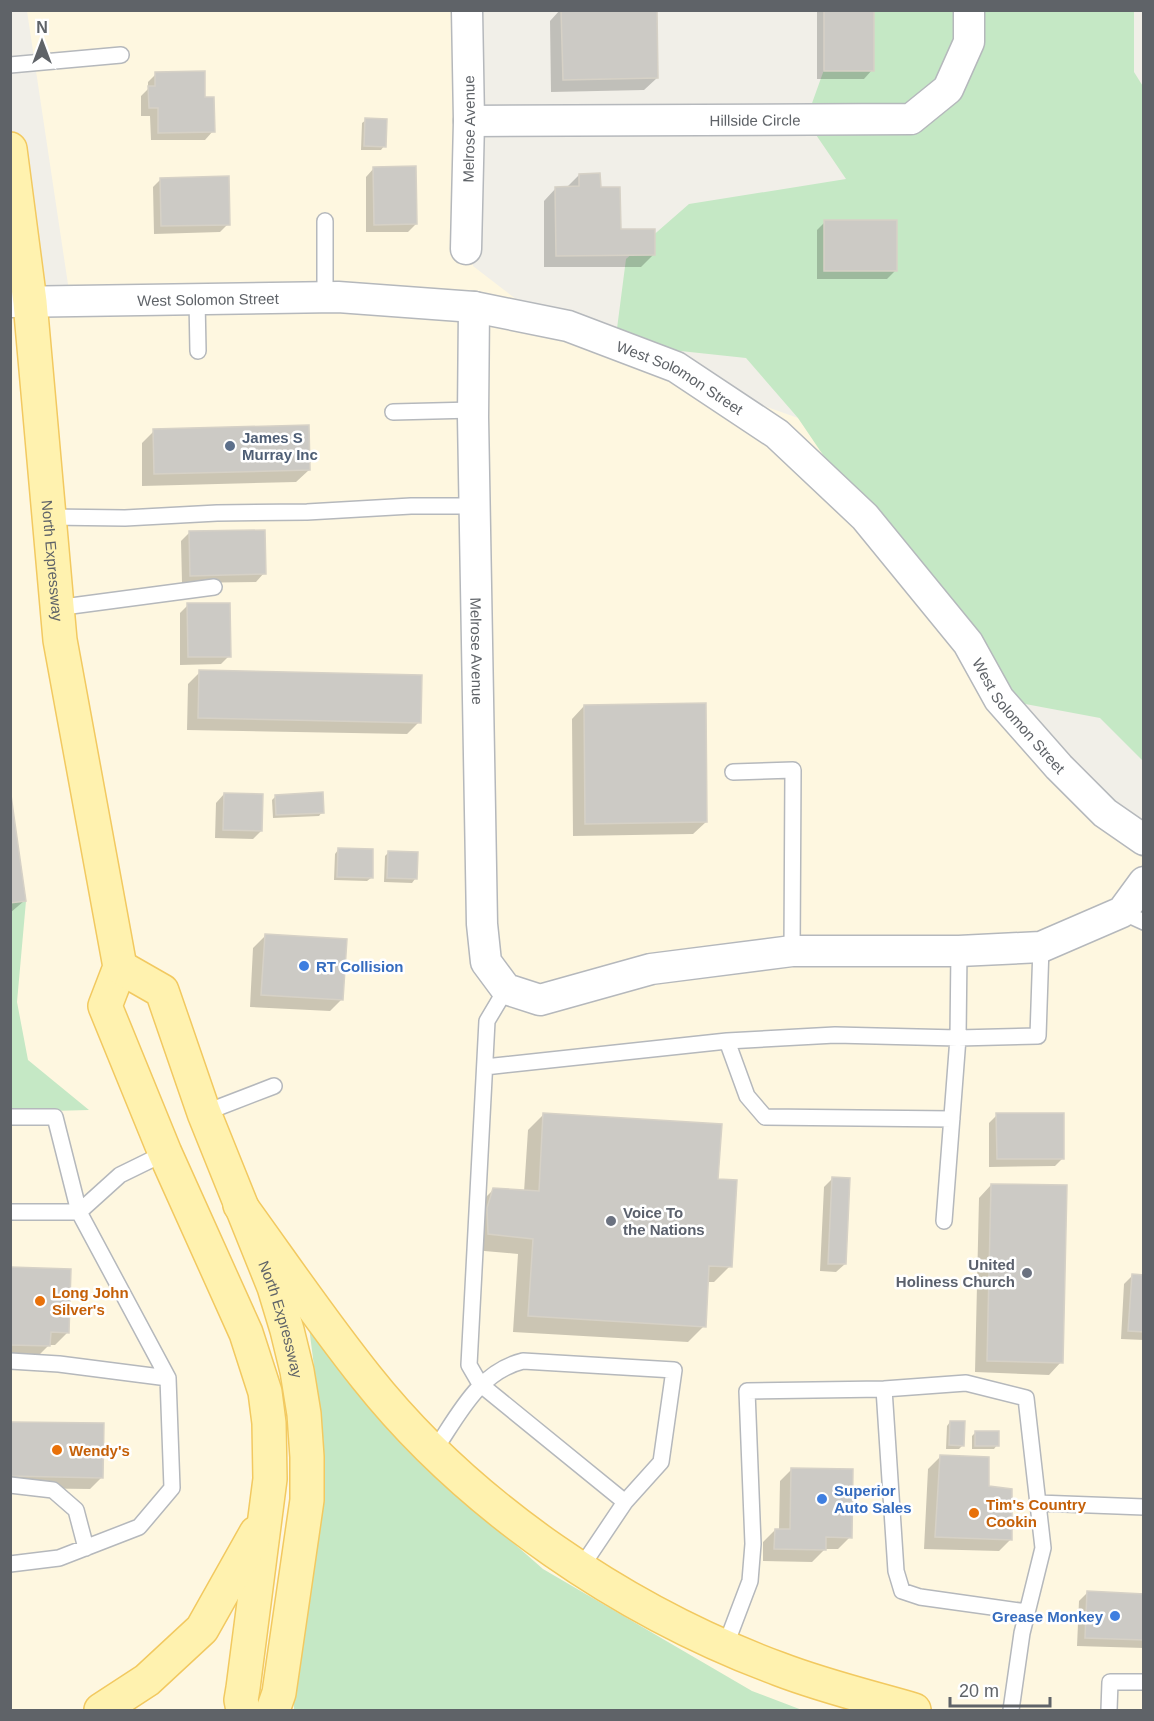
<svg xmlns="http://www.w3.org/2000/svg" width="1154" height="1721" viewBox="0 0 1154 1721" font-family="Arial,sans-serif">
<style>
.commercial{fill:#fef7e0}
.green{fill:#c5e8c5}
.shadow{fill:#0003}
.building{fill:#cccac5;stroke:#d6d1c6;stroke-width:1.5}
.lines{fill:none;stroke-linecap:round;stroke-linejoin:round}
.service-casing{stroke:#b5b8bc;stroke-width:18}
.minor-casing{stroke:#b5b8bc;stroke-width:33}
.primary-casing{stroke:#f2c960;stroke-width:36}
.service{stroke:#fff;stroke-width:15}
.minor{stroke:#fff;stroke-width:30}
.primary{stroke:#fff2af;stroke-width:33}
.service-dot{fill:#5c6f8a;stroke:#fff;stroke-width:2}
.shop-dot{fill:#3f7fe0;stroke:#fff;stroke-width:2}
.worship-dot{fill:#6b7280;stroke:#fff;stroke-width:2}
.food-dot{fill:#e8710a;stroke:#fff;stroke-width:2}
.labels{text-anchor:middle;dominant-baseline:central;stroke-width:5;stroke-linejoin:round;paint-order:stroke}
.street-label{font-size:15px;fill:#5f6368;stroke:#fff}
.service-label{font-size:15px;font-weight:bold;fill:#4e5e75;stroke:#fff;text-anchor:start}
.shop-label{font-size:15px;font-weight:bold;fill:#366cbe;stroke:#fff;text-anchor:start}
.worship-label{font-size:15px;font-weight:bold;fill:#5b616d;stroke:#fff;text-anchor:start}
.food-label{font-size:15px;font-weight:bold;fill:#c56008;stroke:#fff;text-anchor:start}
</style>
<rect width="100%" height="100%" fill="#f1efe8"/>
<path class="commercial" d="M 27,11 L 473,11 L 473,266 L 560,333 L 798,418 L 962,651 L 1110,835 L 1143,855 L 1143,1710 L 11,1710 L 10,292 L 69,291 Z"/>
<path class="green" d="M 845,11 L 1134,11 L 1134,72 L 1144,88 L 1143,761 L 1100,718 L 999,699 L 865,517 L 798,418 L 746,358 L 615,344 L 626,259 L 689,204 L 846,179 L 806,120 Z
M 26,901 L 17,1002 L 28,1060 L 89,1110 L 11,1112 L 10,903 Z
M 309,1327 L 469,1504 L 543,1569 L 752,1691 L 802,1710 L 294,1710 L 294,1687 L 315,1558 L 324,1445 Z"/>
<path class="shadow" d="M 560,10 L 655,10 L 657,78 L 644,90 L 551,92 L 550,21 Z
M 872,10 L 872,70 L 864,79 L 817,79 L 817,11 Z
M 156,74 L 203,99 L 213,131 L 205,140 L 151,140 L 150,116 L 141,116 L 141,96 L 148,89 L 148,82 Z
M 366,120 L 384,146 L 381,150 L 361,150 L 362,123 Z
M 374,168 L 416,224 L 408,232 L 366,232 L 366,177 Z
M 579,175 L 599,188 L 619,231 L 653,255 L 641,267 L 544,267 L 544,201 L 556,188 L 566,188 Z
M 161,179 L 228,224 L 220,232 L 154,234 L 153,187 Z
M 825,222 L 895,271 L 887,279 L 817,279 L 817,230 Z
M 154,431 L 309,470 L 296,482 L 142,486 L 142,443 Z
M 189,533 L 264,573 L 256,582 L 182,583 L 181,541 Z
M 188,605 L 229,656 L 221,664 L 180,665 L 180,613 Z
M 200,672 L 419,722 L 407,734 L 187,730 L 188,684 Z
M 584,706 L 706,822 L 693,834 L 573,836 L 572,719 Z
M 224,794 L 261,831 L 253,839 L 215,838 L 216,803 Z
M 276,796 L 322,812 L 319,816 L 273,818 L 272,800 Z
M 10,799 L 24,901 L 10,913 Z
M 338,850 L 371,878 L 367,881 L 334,880 L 335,854 Z
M 389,852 L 415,879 L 412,883 L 384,882 L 385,856 Z
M 265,936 L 342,999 L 330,1011 L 250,1007 L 253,948 Z
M 544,1114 L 717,1181 L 730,1266 L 714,1282 L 707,1282 L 704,1326 L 688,1342 L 513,1332 L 518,1254 L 473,1250 L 477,1206 L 493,1190 L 524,1192 L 528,1130 Z
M 997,1115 L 1063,1158 L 1055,1166 L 989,1167 L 989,1123 Z
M 832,1179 L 845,1264 L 836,1272 L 820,1271 L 824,1187 Z
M 991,1185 L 1061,1362 L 1049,1375 L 975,1372 L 979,1198 Z
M 10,1268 L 67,1333 L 55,1345 L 49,1345 L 36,1358 L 10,1357 Z
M 1132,1276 L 1144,1276 L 1144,1340 L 1121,1339 L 1124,1284 Z
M 950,1422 L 963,1445 L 959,1449 L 946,1449 L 947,1426 Z
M 10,1423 L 102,1477 L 90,1489 L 10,1488 Z
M 976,1432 L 997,1445 L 994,1449 L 972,1449 L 972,1436 Z
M 940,1457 L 987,1487 L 1011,1539 L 999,1551 L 924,1549 L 928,1469 Z
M 792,1469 L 850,1537 L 838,1549 L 825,1549 L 812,1562 L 763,1561 L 763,1542 L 775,1530 L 779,1530 L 780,1481 Z
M 1087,1593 L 1144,1595 L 1144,1648 L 1077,1646 L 1079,1601 Z"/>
<path class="building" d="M 561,10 L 657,10 L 658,78 L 563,80 Z
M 824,10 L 874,10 L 874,71 L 824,71 Z
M 205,71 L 205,97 L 214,97 L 215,132 L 158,133 L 158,108 L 149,108 L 148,86 L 155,86 L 155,72 Z
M 365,118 L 387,119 L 386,147 L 364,146 Z
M 416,166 L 417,224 L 374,225 L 373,167 Z
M 600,173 L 601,187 L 620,187 L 621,229 L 655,229 L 655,255 L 556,256 L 555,187 L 579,186 L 579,174 Z
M 229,176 L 230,225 L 161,226 L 160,178 Z
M 824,220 L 897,220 L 897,271 L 824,271 Z
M 309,425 L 310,470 L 154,474 L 153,429 Z
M 265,530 L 266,574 L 190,576 L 189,531 Z
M 187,603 L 230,603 L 231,657 L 188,657 Z
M 199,670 L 422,675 L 421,723 L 198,718 Z
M 706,703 L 707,822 L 585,824 L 584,705 Z
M 10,788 L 26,901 L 10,903 Z
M 323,792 L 324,813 L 276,815 L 275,795 Z
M 224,793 L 263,794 L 262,831 L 223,830 Z
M 338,848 L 373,849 L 373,878 L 337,877 Z
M 388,851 L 418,852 L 417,879 L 387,878 Z
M 265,934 L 347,939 L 343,1000 L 261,995 Z
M 543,1113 L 722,1124 L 718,1179 L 737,1180 L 732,1267 L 709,1266 L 706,1327 L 528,1316 L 533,1239 L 488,1234 L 487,1208 L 493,1188 L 539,1191 Z
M 996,1113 L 1064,1113 L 1064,1159 L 997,1159 Z
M 832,1177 L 850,1178 L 846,1264 L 828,1264 Z
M 991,1184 L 1067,1185 L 1063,1363 L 987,1361 Z
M 10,1267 L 71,1269 L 69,1333 L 51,1332 L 50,1346 L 10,1345 Z
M 1132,1274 L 1144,1275 L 1144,1332 L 1128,1331 Z
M 950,1421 L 965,1421 L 964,1446 L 949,1445 Z
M 10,1422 L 104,1423 L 103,1478 L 10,1476 Z
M 975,1431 L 999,1431 L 999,1446 L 975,1446 Z
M 940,1455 L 989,1457 L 989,1486 L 1012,1489 L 1012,1540 L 935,1537 Z
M 791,1468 L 853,1469 L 852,1538 L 826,1537 L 826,1550 L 774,1549 L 775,1529 L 790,1529 Z
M 1087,1591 L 1144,1594 L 1144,1640 L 1085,1638 Z"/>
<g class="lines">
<defs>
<path id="service" d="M 10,65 L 121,55
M 325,221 L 325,297
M 197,299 L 198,351
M 393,412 L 473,410
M 49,517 L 125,518 L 217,513 L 307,512 L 411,506 L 475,506
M 56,608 L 214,587
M 733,772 L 793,770 L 792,951
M 1122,912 L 1144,922
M 506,989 L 487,1021 L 469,1365 L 480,1384 L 625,1502
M 727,1041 L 747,1096 L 765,1117 L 952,1119
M 485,1067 L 727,1041 L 835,1035 L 958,1038 L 1038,1036 L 1041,947
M 204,1113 L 274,1086
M 10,1117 L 55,1117 L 79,1212 L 168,1378 L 172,1488 L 139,1527 L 59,1558 L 10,1564
M 10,1212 L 79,1212 L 120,1175 L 165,1153
M 944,1221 L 958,1038 L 959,951
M 10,1361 L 59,1364 L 168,1378
M 884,1389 L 896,1571 L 902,1591 L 920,1597 L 1027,1612
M 434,1451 C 458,1416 478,1372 523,1361 L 674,1370 L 661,1462 L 625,1502 L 580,1569
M 10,1485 L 53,1490 L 76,1510 L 86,1548
M 1038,1503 L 1144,1507
M 725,1647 L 750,1581 L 753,1544 L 747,1391 L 884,1389 L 966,1383 L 1026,1398 L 1043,1548 L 1022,1633 L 1011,1710
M 1109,1710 L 1110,1682 L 1144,1682"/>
<g id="minor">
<path id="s1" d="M 469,121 L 911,119 L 948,89 L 969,42 L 969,10"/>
<path id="s2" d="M 466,249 L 469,121 L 467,10"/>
<path id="s3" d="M 10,302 L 338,297 L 474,307 L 568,326 L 676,367 L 777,434 L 865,517 L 968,643 L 999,699 L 1059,767 L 1105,813 L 1144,840"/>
<path id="s4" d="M 474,307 L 473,417 L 482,924 L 486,962 L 506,989 L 540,1000 L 651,969 L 792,951 L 959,951 L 1041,947 L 1122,912 L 1144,882"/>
</g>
<g id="primary">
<path id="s5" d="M 10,149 L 30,302 L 60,640 L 120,967 L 105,1006 L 165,1153 L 246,1333 L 265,1392 L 269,1423 L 270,1479 L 243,1688 L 241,1700 L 243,1710"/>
<path id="s6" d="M 120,967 L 162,991 L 204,1113 L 274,1287 L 287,1330 L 297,1371 L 304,1414 L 307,1457 L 307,1500 L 279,1693 L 273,1710"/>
<path d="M 240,1205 C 282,1263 322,1322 366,1377 C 469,1507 625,1612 779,1669 C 823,1686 869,1697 914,1710"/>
<path d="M 101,1710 L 147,1680 L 202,1629 L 256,1533"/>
</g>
</defs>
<use href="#service" class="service-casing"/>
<use href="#minor" class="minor-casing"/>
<use href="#primary" class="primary-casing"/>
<use href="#service" class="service"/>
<use href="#minor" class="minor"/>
<use href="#primary" class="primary"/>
</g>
<circle class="service-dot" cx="230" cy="446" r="6"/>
<g class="shop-dot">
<circle cx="304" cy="966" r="6"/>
<circle cx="822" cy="1499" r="6"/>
<circle cx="1115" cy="1616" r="6"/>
</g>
<g class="worship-dot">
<circle cx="611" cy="1221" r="6"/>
<circle cx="1027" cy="1273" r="6"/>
</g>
<g class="food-dot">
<circle cx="40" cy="1301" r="6"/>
<circle cx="57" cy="1450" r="6"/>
<circle cx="974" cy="1513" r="6"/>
</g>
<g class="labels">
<g class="street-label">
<text stroke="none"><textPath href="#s1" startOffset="286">Hillside Circle</textPath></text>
<text stroke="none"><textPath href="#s2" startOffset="120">Melrose Avenue</textPath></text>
<text stroke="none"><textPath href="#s3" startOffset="198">West Solomon Street</textPath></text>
<text stroke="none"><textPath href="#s3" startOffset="684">West Solomon Street</textPath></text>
<text stroke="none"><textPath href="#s5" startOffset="414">North Expressway</textPath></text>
<text stroke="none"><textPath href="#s4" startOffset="344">Melrose Avenue</textPath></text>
<text stroke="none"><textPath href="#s3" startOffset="1170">West Solomon Street</textPath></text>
<text stroke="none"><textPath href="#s6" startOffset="398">North Expressway</textPath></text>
</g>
<g class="service-label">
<text x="242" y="437">James S<tspan x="242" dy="17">Murray Inc</tspan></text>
</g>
<g class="shop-label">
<text x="316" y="966">RT Collision</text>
<text x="834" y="1490">Superior<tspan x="834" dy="17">Auto Sales</tspan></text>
<text x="1103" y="1616" text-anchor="end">Grease Monkey</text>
</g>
<g class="worship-label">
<text x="623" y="1212">Voice To<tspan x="623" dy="17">the Nations</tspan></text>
<text x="1015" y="1264" text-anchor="end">United<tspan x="1015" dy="17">Holiness Church</tspan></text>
</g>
<g class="food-label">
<text x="52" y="1292">Long John<tspan x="52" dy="17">Silver's</tspan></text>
<text x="69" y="1450">Wendy's</text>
<text x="986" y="1504">Tim's Country<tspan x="986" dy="17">Cookin</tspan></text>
</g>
</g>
<rect width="1154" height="1721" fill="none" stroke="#5f6368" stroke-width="24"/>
<g transform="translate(42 42)" stroke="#ffffff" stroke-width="4.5" paint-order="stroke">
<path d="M0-4.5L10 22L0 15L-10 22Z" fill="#5f6368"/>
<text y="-9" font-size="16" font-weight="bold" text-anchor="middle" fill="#5f6368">N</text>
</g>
<path d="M950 1697v9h100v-9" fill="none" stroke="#5f6368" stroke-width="3"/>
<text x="959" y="1697" font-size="18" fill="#5f6368" stroke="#ffffff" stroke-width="4.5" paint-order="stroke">20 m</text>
</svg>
